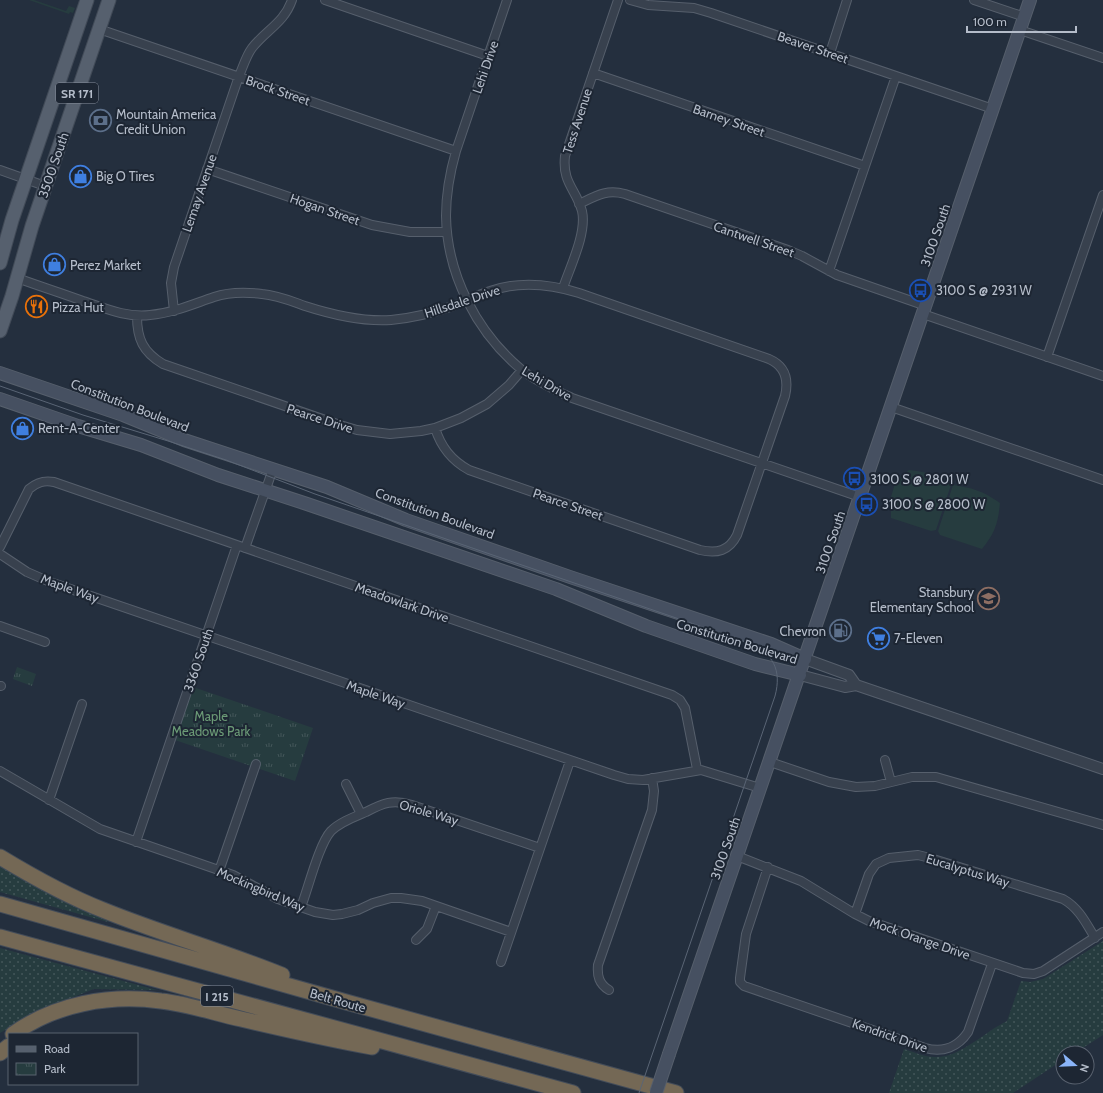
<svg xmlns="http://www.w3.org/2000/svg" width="1103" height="1093" viewBox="0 0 1103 1093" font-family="Cabin,sans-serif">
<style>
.grass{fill:url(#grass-dots)}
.park{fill:url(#park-tufts)}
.garden{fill:#263c3f}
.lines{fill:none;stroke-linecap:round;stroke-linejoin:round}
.minor-casing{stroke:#565f6c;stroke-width:10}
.tertiary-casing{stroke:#565f6c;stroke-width:12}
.secondary-casing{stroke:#565f6c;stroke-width:14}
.primary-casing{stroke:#414a57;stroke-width:15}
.motorway-casing{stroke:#434c59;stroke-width:17}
.minor{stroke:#38414e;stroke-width:8}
.tertiary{stroke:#38414e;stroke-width:10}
.secondary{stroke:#465061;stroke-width:12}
.primary{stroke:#56606e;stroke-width:13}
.motorway{stroke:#746855;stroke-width:15}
.tram{stroke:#5a6575;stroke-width:1}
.secondary-bridge-casing{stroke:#565f6c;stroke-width:14;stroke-linecap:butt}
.secondary-bridge{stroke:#465061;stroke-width:12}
.labels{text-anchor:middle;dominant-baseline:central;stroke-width:4;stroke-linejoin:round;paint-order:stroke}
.shield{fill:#1d2633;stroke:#878f9c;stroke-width:1}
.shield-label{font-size:12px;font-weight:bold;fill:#b4bcc9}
.street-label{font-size:13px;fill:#b4bcc9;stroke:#1d2633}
.poi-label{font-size:13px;fill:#b4bcc9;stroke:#1d2633;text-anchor:start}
.park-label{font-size:13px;fill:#6b9a76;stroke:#1d2633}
</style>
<defs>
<pattern id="grass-dots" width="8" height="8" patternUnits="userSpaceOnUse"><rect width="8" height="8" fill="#263c3f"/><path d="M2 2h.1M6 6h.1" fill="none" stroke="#435659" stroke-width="1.8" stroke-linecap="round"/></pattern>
<pattern id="park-tufts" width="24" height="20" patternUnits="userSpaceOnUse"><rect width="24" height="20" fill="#263c3f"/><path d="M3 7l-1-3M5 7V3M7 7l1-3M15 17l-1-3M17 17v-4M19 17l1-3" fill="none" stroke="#435659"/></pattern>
</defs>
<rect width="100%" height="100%" fill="#242f3e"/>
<path class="grass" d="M 0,861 L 109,917 L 108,922 L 0,892 Z
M 1103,941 L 1103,1035 L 1075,1053 L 1063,1053 L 1063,1060 L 1013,1093 L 889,1093 L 904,1049 C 914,1052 924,1057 935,1057 C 960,1058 984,1032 1007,1021 L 1021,981 L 1030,982 L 1043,979 Z
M 0,948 L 157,990 L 94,989 L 38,1011 L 0,1033 Z"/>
<path class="park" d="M 17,667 L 36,674 L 32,686 L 13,679 Z
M 193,687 L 313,728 L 295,781 L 175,740 Z"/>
<path class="garden" d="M 29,0 L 34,0 L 66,11 L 69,6 L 75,8 L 73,13 L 70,12 L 69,14 Z
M 909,470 C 927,472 937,475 951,485 L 936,530 L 931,531 L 891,518 L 891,497 L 896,480 Z
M 953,485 C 973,488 983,491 1000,503 C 998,524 995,533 982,549 L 940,535 L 938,531 Z"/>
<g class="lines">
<defs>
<path id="minor" d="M 325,0 L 488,56
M 507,0 L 456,151 C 450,172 446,194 446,216 C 447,275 477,333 522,370 C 537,382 555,390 572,398 L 860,497
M 630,0 L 648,5 L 694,8 L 711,13 L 993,109
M 974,0 L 1025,17
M 99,29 L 456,151
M 1020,30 L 1103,58
M 830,53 L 847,0
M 593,73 L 865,166
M 207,169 L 372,225 L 410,232 L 447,232
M 0,170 L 45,186
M 579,204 C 596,196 606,189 625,194 L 788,250 L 802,256 L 837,275 L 926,306
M 829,271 L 896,76
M 17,278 C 39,286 61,293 83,301 C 104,308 127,318 150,315 C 173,313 193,304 214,297 C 229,292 246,292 262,294 C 277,295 291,301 305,306 C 333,315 362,322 391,320 C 413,318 433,313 453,306 C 465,301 477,295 490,291 C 519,281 550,284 579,293 L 769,359 C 785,366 789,379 785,396 L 737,535 C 729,551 717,554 700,550 L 469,470 C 451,460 441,447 435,428
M 563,288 C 570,267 587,233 582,211 C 576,189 562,183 565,156 L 618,0
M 174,311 L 171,283 L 174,267 L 239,76 C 243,67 246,56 252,48 C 266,30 284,23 292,0
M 923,314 L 1103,376
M 137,316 C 137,339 143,352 163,364 L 340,425 L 357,430 L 390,434 L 421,431 L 435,428 L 461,418 L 487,404 L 509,385 L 522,370
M 1047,357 L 1103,195
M 891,407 L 1103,480
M 0,547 L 29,489 C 37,482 44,480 54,482 L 672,695 L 680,700 L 685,708 L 697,769
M 245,548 L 273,469
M 0,554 L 27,572 L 50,582 L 614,775 L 628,779 L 643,780 L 701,770 L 760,788
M 0,626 L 45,642
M 0,686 L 1,686
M 885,760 L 891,782
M 770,762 L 829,782 L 856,787 L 875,786 L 912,777 L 936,777 L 1103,825
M 0,771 L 100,829 L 233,875 L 278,899 L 315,912 L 333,915 L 342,914 L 358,910 L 373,903 L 391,898 L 401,898 L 422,901 L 511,932
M 346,784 L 361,814
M 49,800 L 82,704
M 136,842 L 237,545
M 737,856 L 801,881 L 855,914 L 869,921 L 1023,973 L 1034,974 L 1043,971 L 1103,932
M 768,867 L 746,934 L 740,978 L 740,982 L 744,986 L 925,1048 C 943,1053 958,1047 968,1032 L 992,964
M 219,871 L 256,764
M 301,907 C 308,889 319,844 331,831 C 340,822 354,817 366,812 C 383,803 393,799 412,805 L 540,848
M 855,914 L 869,874 L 876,864 L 889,858 L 918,855 L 930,858 L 1063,899 C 1079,908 1086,923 1095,938
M 416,940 L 427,929 L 436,906
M 501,962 L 570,761
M 609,990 C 599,984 597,976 598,965 L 652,810 L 654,791 L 652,778"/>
<path id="tertiary" d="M 805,659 L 849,675 L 856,685
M 800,675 L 845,687 L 856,685 L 1103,769"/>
<path id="secondary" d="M 0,373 L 123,415 L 184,440 L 327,487 L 406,520 L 570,577 L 771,644 L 805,659
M 0,399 L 78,426 L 141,445 L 218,475 L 307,504 L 556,589 L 646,626 L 755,664 L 800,675
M 669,1054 L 1030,0"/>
<path id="primary" d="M 0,263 L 12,220 L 87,0
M 0,331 L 12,296 L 32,226 L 109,0"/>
<path id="motorway" d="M 0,857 C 33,877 67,896 103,910 C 162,934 223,951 282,975
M 0,904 L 346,1002 L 676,1093
M 0,937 L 573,1093
M 13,1034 C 55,1004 109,994 161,1001 C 188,1004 214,1013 241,1019 C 284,1029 328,1039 372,1047
M 0,1053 L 9,1046"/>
</defs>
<use href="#minor" class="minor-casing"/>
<use href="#tertiary" class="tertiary-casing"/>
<use href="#secondary" class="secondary-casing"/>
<use href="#primary" class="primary-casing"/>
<use href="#motorway" class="motorway-casing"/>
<use href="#minor" class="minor"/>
<use href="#tertiary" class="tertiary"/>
<use href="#secondary" class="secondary"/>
<use href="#primary" class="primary"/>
<use href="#motorway" class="motorway"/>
<path class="tram" d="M 0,386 L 83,415 L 168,441 L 226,460 L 315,494 L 749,643 C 773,653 782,670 775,696 L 639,1093"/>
<defs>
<path id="secondary-bridge" d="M 656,1093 L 669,1054"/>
</defs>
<use href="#secondary-bridge" class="secondary-bridge-casing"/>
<use href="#secondary-bridge" class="secondary-bridge"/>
</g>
<defs>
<symbol id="bank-ring" viewBox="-11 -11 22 22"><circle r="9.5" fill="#1d2633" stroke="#5c6f8a" stroke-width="1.5"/><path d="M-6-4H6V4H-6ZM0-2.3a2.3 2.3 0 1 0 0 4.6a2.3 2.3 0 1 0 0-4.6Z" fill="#5c6f8a"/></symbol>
<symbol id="shop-ring" viewBox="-11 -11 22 22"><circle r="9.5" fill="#1d2633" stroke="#3f7fe0" stroke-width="1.5"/><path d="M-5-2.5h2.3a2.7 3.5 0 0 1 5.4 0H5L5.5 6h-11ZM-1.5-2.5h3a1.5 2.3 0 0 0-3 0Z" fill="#3f7fe0"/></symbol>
<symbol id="bus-ring" viewBox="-11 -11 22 22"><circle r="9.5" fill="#1d2633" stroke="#1a4fb4" stroke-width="1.5"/><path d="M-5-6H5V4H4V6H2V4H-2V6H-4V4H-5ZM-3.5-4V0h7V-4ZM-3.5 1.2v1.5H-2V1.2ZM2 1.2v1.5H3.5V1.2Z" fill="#1a4fb4"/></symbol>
<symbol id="restaurant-ring" viewBox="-11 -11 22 22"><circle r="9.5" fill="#1d2633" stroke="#e8710a" stroke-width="1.5"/><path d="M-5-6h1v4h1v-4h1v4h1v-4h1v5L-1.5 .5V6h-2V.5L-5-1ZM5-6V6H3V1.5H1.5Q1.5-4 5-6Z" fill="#e8710a"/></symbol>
<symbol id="school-ring" viewBox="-11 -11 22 22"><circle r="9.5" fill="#1d2633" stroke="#8d6e63" stroke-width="1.5"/><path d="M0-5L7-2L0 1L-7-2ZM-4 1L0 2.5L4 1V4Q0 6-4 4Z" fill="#8d6e63"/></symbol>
<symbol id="fuel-ring" viewBox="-11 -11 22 22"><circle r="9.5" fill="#1d2633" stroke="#5c6f8a" stroke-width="1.5"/><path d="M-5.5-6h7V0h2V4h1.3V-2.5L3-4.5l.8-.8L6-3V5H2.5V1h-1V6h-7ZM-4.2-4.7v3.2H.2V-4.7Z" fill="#5c6f8a"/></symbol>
<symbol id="supermarket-ring" viewBox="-11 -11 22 22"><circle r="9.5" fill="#1d2633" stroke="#3f7fe0" stroke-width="1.5"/><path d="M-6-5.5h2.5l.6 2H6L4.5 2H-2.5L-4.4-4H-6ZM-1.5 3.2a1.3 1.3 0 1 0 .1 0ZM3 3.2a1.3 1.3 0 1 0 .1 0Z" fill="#3f7fe0"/></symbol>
</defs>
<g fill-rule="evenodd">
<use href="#bank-ring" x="88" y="108" width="25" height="25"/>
<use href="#shop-ring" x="68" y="164" width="25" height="25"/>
<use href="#shop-ring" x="42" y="252" width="25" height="25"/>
<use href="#bus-ring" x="908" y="278" width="25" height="25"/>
<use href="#restaurant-ring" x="24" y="294" width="25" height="25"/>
<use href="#shop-ring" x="10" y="416" width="25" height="25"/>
<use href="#bus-ring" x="842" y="466" width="25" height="25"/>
<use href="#bus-ring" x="854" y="492" width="25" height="25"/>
<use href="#school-ring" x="976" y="586" width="25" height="25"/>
<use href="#fuel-ring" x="828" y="618" width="25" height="25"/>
<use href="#supermarket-ring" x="866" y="626" width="25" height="25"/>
</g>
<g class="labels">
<g class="shield">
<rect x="56" y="83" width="42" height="20" rx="3"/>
<rect x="201" y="986" width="32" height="20" rx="3"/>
</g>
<g class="shield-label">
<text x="77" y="93">SR 171</text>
<text x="217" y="996">I 215</text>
</g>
<g class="street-label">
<text transform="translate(813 47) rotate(19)">Beaver Street</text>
<text transform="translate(485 67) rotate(-71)">Lehi Drive</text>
<text transform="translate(278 90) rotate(19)">Brock Street</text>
<text transform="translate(729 120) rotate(19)">Barney Street</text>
<text transform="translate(577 121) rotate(-72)">Tess Avenue</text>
<text transform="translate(53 165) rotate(-71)">3500 South</text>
<text transform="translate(199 193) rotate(-71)">Lemay Avenue</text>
<text transform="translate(325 209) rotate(19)">Hogan Street</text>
<text transform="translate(935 235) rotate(-71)">3100 South</text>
<text transform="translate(754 239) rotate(19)">Cantwell Street</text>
<text transform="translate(462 301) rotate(-18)">Hillsdale Drive</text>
<text transform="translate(547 383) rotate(30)">Lehi Drive</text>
<text transform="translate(130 405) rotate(21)">Constitution Boulevard</text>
<text transform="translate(320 418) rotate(18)">Pearce Drive</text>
<text transform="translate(568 504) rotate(19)">Pearce Street</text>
<text transform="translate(435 513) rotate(20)">Constitution Boulevard</text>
<text transform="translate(830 542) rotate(-71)">3100 South</text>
<text transform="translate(70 588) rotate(20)">Maple Way</text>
<text transform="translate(402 602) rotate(19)">Meadowlark Drive</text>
<text transform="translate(737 641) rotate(17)">Constitution Boulevard</text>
<text transform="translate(198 660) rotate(-71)">3360 South</text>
<text transform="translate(376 694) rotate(19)">Maple Way</text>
<text transform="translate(429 812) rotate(16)">Oriole Way</text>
<text transform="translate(725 848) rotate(-71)">3100 South</text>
<text transform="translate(968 870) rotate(17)">Eucalyptus Way</text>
<text transform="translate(261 889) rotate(23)">Mockingbird Way</text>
<text transform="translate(920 938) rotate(19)">Mock Orange Drive</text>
<text transform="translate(338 1000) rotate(16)">Belt Route</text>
<text transform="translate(890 1035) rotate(19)">Kendrick Drive</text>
</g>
<g class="poi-label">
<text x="116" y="114">Mountain America<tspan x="116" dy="15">Credit Union</tspan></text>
<text x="96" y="176">Big O Tires</text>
<text x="70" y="265">Perez Market</text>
<text x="936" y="290">3100 S @ 2931 W</text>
<text x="52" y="307">Pizza Hut</text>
<text x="38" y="428">Rent-A-Center</text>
<text x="870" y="479">3100 S @ 2801 W</text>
<text x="882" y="504">3100 S @ 2800 W</text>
<text x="974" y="592" text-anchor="end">Stansbury<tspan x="974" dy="15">Elementary School</tspan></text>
<text x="826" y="631" text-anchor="end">Chevron</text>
<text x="894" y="638">7-Eleven</text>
</g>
<g class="park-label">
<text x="211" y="716">Maple<tspan x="211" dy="15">Meadows Park</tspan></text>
</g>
</g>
<rect x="8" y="1033" width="130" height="52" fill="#1d2633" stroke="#59626f"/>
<rect x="16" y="1046" width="20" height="6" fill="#56606e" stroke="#59626f"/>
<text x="44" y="1053" font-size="12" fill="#b4bcc9">Road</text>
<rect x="16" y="1063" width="20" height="12" fill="url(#park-tufts)" stroke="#59626f"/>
<text x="44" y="1073" font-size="12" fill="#b4bcc9">Park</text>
<g transform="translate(1075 1065) rotate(109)"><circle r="19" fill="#1d2633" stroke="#59626f"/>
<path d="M0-3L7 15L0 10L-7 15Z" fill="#8ab4f8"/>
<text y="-6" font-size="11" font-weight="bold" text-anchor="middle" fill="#b4bcc9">N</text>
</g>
<path d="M967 26v6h109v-6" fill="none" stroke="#b4bcc9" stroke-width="2"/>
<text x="973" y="26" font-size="12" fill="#b4bcc9" stroke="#1d2633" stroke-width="3" paint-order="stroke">100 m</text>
</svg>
